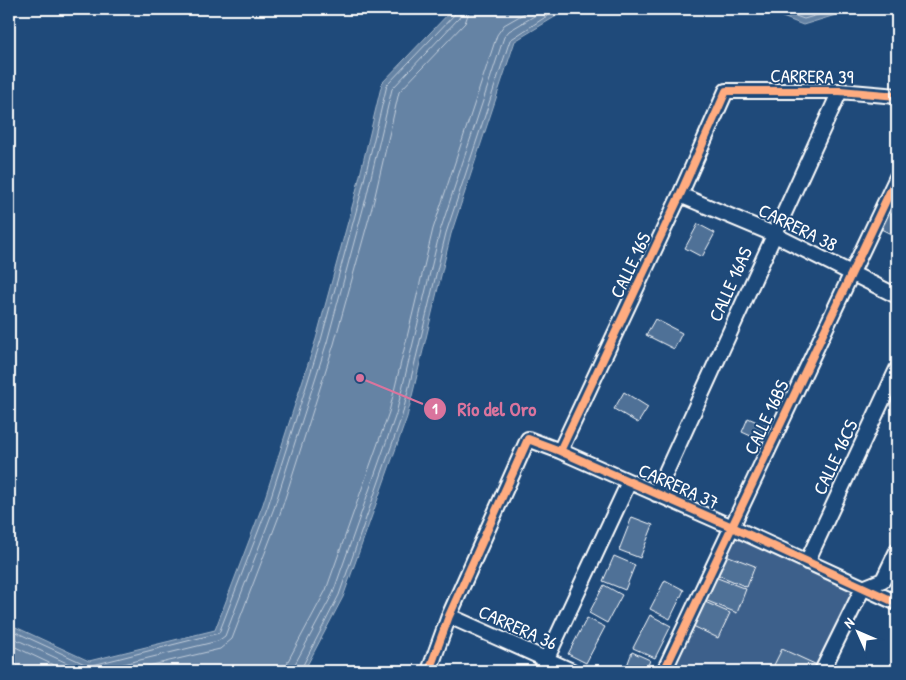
<svg xmlns="http://www.w3.org/2000/svg" width="906" height="680" viewBox="0 0 906 680" font-family="'Patrick Hand',sans-serif">
<style>
.green{fill:#3c618b;stroke:#9eb0c5}
.water{fill:#6583a4;stroke:#a3b5c8}
.lines{fill:none;stroke-linecap:round;stroke-linejoin:round}
.shore{stroke:#c1cddb;stroke-width:1}
.building{fill:#507197;stroke:#fff}
.street-casing{stroke:#fff;stroke-width:18}
.street{stroke:#1f4a7a;stroke-width:14}
.cycleway-casing{stroke:#1f4a7a;stroke-width:11}
.cycleway{stroke:#ffac80;stroke-width:8}
.labels{text-anchor:middle;dominant-baseline:central;stroke-width:4;stroke-linejoin:round;paint-order:stroke}
.street-label{font-size:19px;fill:#fff;stroke:#1f4a7a}
.leader{fill:none;stroke:#da749d;stroke-width:2}
.callout-dot{fill:#da749d;stroke:#1f4a7a;stroke-width:2}
.mark-label{font-size:15px;text-anchor:middle;font-weight:bold;fill:#fff}
.callout-label{font-size:20px;text-anchor:middle;font-weight:bold;fill:#da749d;stroke:#1f4a7a;stroke-width:4;stroke-linejoin:round;paint-order:stroke}
</style>
<rect width="100%" height="100%" fill="#1f4a7a"/>
<filter id="ink" filterUnits="userSpaceOnUse"><feTurbulence type="fractalNoise" baseFrequency=".02" numOctaves="2"/><feDisplacementMap in="SourceGraphic" scale="10" xChannelSelector="R" yChannelSelector="G"/><feConvolveMatrix kernelMatrix="1 2 1 2 8 2 1 2 1" color-interpolation-filters="sRGB"/></filter>
<g filter="url(#ink)">
<path class="green" d="M 733,535 L 856,592 L 817,671 L 670,671 Z"/>
<path class="water" d="M 453,9 L 568,9 L 515,41 L 451,234 L 407,417 L 343,597 L 304,671 L 9,671 L 9,624 L 89,661 L 215,630 L 263,504 L 316,339 L 355,196 L 382,83 Z
M 762,9 L 855,9 L 803,25 Z"/>
<g class="lines">
<path class="shore" d="M 776,9 L 804,19 L 838,9
M 9,629 L 89,666 L 219,633 L 268,506 L 321,340 L 360,197 L 387,85 L 455,14 L 456,9
M 9,636 L 84,671
M 9,644 L 66,671
M 95,671 L 218,641 L 225,636 L 274,508 L 327,342 L 366,198 L 392,89 L 459,18 L 462,9
M 127,671 L 220,649 L 232,639 L 281,511 L 334,344 L 374,200 L 399,92 L 465,23 L 470,9
M 286,671 L 288,661 L 326,590 L 389,412 L 433,229 L 497,35 L 504,25 L 532,9
M 294,671 L 295,664 L 333,593 L 396,414 L 440,231 L 504,37 L 509,31 L 546,9
M 300,671 L 339,595 L 402,416 L 446,233 L 510,40 L 558,9"/>
</g>
<path class="building" d="M 888,211 L 897,216 L 897,237 L 879,228 Z
M 698,224 L 715,233 L 702,257 L 685,248 Z
M 655,319 L 682,333 L 674,349 L 646,335 Z
M 624,392 L 648,407 L 638,423 L 614,409 Z
M 748,418 L 771,428 L 764,442 L 742,432 Z
M 632,517 L 653,525 L 640,558 L 619,550 Z
M 726,555 L 755,566 L 747,587 L 718,575 Z
M 614,556 L 635,565 L 625,590 L 603,581 Z
M 715,577 L 746,589 L 737,613 L 705,600 Z
M 665,580 L 684,590 L 670,619 L 650,609 Z
M 604,585 L 622,595 L 607,623 L 589,613 Z
M 705,602 L 730,613 L 718,638 L 693,626 Z
M 650,615 L 671,626 L 655,658 L 633,648 Z
M 587,618 L 605,627 L 586,663 L 568,654 Z
M 782,649 L 817,665 L 814,671 L 771,671 Z
M 632,652 L 650,660 L 646,671 L 625,671 Z"/>
<g class="lines">
<defs>
<path id="street" d="M 680,195 L 773,234 L 897,296
M 560,451 L 680,195 L 726,91 L 840,91 L 897,96
M 656,494 L 840,91
M 807,562 L 897,369
M 449,616 L 572,671
M 429,671 L 449,616 L 528,439 L 560,451 L 732,527 L 897,603
M 541,671 L 629,482
M 664,671 L 897,177
M 822,671 L 863,588 L 883,580 L 897,551"/>
</defs>
<use href="#street" class="street-casing"/>
<use href="#street" class="street"/>
<defs>
<path id="cycleway" d="M 560,451 L 680,195 L 726,91 L 840,91 L 897,96
M 429,671 L 449,616 L 528,439 L 560,451 L 732,527 L 897,603
M 664,671 L 897,177"/>
</defs>
<use href="#cycleway" class="cycleway-casing"/>
<use href="#cycleway" class="cycleway"/>
</g>
</g>
<g class="labels">
<g class="street-label">
<text transform="translate(812 76) rotate(1)">CARRERA 39</text>
<text transform="translate(798 227) rotate(26)">CARRERA 38</text>
<text transform="translate(630 265) rotate(-65)">CALLE 16S</text>
<text transform="translate(730 284) rotate(-66)">CALLE 16AS</text>
<text transform="translate(766 417) rotate(-65)">CALLE 16BS</text>
<text transform="translate(835 457) rotate(-65)">CALLE 16CS</text>
<text transform="translate(679 486) rotate(24)">CARRERA 37</text>
<text transform="translate(518 627) rotate(24)">CARRERA 36</text>
</g>
</g>
<path class="leader" d="M360 378L435 409"/>
<g class="callout-dot">
<circle cx="360" cy="378" r="5"/>
<circle cx="435" cy="409" r="12"/>
</g>
<g class="mark-label">
<text x="435" y="414">1</text>
</g>
<g class="callout-label">
<text x="497" y="416">Río del Oro</text>
</g>
<rect width="906" height="680" fill="none" stroke="#1f4a7a" stroke-width="30"/>
<rect x="15" y="15" width="876" height="650" fill="none" stroke="#fff" stroke-width="2" filter="url(#ink)"/>
<g transform="translate(858 632) rotate(315)" stroke="#1f4a7a" stroke-width="4" paint-order="stroke">
<path d="M0-4L9 19L0 12L-9 19Z" fill="#ffffff"/>
<text y="-8" font-size="14" font-weight="bold" text-anchor="middle" fill="#ffffff">N</text>
</g>
</svg>
